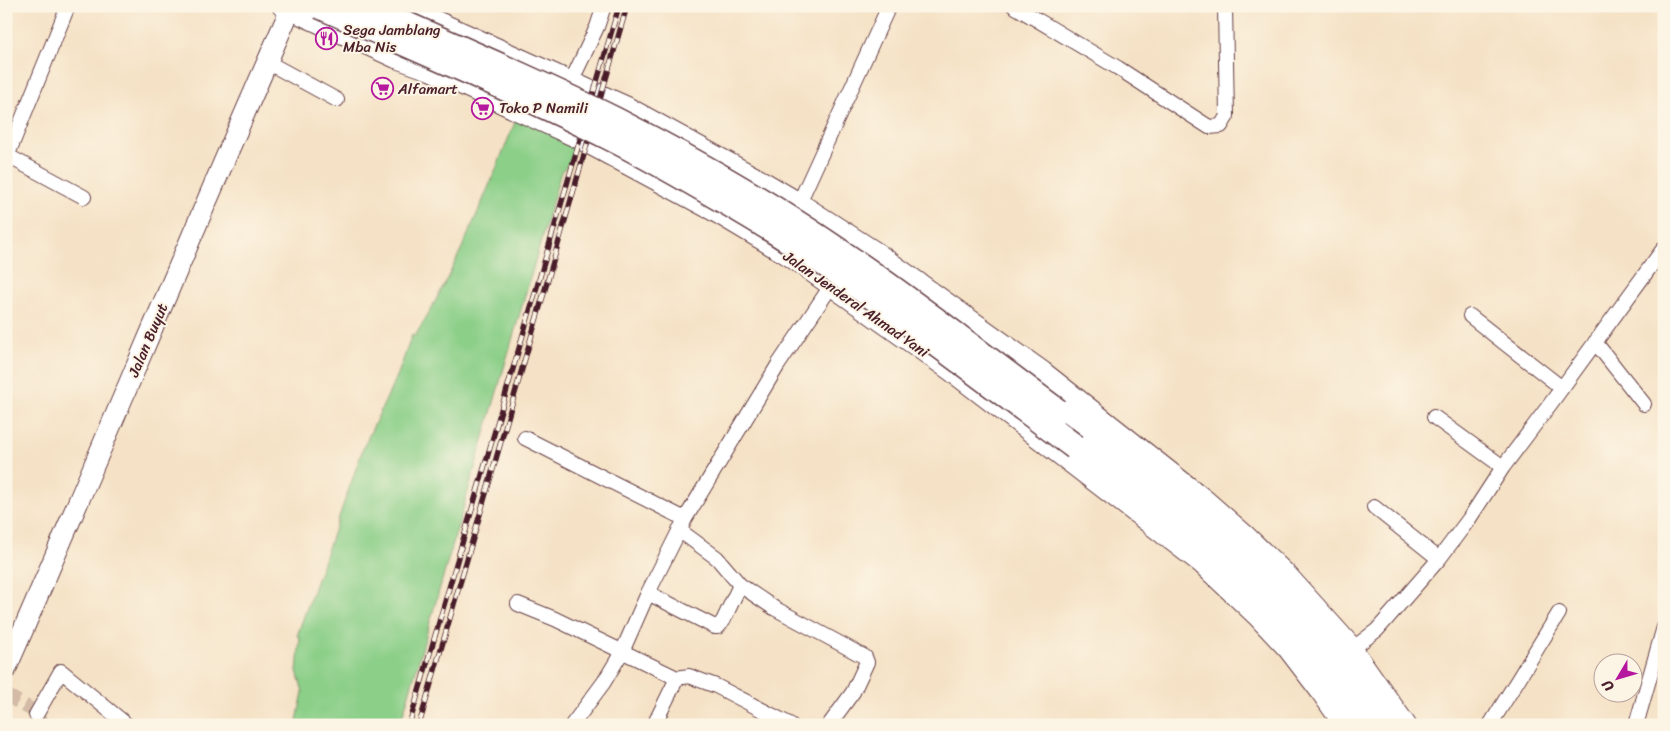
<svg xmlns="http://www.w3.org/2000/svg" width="1670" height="731" viewBox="0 0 1670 731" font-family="Sriracha,sans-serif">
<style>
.green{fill:#8bcf88;stroke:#6a775a}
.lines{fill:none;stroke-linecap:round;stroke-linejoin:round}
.street-tunnel{stroke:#d3bba7;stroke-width:14;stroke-dasharray:14 7;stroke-linecap:butt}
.street-casing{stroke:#643c42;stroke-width:16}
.secondary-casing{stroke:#643c42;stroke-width:22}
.highway-casing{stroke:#643c42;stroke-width:28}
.street{stroke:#fff;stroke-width:14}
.secondary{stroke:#fff;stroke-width:20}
.highway{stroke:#fff;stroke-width:25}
.rail-casing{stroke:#4a1f2b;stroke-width:5.5}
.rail{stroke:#fcf5e5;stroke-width:4;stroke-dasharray:11;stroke-linecap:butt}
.highway-bridge-casing{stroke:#643c42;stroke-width:28;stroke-linecap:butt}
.highway-bridge{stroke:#fff;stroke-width:25}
.labels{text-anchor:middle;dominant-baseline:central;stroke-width:4;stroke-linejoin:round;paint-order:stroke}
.poi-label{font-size:15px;fill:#4a1f2b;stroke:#fcf5e5;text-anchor:start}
.street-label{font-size:15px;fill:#4a1f2b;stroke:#fcf5e5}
</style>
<rect width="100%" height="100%" fill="#fcf5e5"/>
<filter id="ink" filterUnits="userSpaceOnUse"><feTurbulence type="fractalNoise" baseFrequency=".02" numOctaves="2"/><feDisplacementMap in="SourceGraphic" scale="10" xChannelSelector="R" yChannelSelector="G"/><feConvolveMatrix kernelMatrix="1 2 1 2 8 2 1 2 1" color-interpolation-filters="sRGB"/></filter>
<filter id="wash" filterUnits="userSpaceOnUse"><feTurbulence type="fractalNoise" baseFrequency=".0096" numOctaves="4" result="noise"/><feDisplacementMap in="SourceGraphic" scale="20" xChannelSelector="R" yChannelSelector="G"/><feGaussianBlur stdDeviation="1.12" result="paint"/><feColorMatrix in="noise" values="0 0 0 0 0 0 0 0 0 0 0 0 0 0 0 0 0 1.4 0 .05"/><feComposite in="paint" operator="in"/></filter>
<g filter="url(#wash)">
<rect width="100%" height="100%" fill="#f5e2c6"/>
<path class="green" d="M 518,115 L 575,142 L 570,162 L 561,172 L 400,725 L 296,725 L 303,692 L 297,671 L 300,637 L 297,636 L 364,446 L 398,374 L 412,335 L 415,336 C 458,267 487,190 518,115 Z"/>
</g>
<g filter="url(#ink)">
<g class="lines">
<path class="street-tunnel" d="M 6,695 L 34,711 L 40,721 L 46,725"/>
<defs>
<path id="street" d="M 1014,6 L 1118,68 L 1209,127 L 1221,126 L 1227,116 L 1225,6
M 267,62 L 337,100
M 571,82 L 597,27 L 604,6
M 8,156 L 84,197
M 6,159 L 68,6
M 799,203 L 889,6
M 1470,316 L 1562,388
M 1595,342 L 1644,404
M 1434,417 L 1503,467
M 525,438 L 685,519
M 1374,507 L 1439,559
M 679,530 L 717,558 L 740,585 L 774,608 L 865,657 L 867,662 L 853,692 L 829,725
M 648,593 L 715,627 L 718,627 L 723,621 L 740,585
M 518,604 L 555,619 L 677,678 L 689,676 L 716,686 L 791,725
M 1352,649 L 1377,630 L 1439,559 L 1469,519 L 1503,467 L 1551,403 L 1664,248
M 36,715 L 61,671 L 127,725
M 572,725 L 604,682 L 622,652 L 648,593 L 685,519 L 778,365 L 831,286
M 654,725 L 677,678
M 1490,725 L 1559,613
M 1636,725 L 1664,627"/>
<path id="secondary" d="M 282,6 L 396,58 L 430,70 L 580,139 L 714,211 L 791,257 L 950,370 L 1201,563 L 1257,616 L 1288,649 L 1321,692 L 1344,725
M 403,6 L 625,106 L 767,184 L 799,203 L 877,253 L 1043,372 L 1204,499 L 1245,535 L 1288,576 L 1349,644 L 1406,725
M 6,669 C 102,450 193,229 290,10"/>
<path id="highway" d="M 1057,411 C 1110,451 1165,490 1216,533 C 1281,588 1339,654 1386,725
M 1075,447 C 1120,481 1168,514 1210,552 C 1267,604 1320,661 1364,725"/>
</defs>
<use href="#street" class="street-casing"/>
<use href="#secondary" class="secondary-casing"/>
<use href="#highway" class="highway-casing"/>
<use href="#street" class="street"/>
<use href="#secondary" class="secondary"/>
<use href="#highway" class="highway"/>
<defs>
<path id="rail" d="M 409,725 L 619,6
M 419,725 L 627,6"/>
</defs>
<use href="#rail" class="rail-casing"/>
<use href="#rail" class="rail"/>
<defs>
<path id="highway-bridge" d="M 320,6 C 417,49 515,90 609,137 C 651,158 692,182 733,206 C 853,276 963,364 1075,447
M 365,6 C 448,44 534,79 615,120 C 662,144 708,169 753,196 C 860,260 958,337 1057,411"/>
</defs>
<use href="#highway-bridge" class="highway-bridge-casing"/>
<use href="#highway-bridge" class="highway-bridge"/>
</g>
</g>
<defs>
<symbol id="restaurant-ring" viewBox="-11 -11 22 22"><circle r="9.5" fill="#fcf5e5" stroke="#b5179e" stroke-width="1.5"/><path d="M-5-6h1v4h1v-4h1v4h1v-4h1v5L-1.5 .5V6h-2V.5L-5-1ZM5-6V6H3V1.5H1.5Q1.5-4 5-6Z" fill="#b5179e"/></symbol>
<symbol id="supermarket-ring" viewBox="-11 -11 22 22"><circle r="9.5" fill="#fcf5e5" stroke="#b5179e" stroke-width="1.5"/><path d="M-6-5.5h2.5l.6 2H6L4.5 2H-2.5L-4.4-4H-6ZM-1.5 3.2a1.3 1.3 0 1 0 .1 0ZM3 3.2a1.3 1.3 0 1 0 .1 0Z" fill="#b5179e"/></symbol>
</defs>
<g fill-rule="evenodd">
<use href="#restaurant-ring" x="314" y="26" width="25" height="25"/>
<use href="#supermarket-ring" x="370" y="76" width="25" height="25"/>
<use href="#supermarket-ring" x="470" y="96" width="25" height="25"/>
</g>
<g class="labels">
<g class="poi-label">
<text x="343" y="30">Sega Jamblang<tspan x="343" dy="17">Mba Nis</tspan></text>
<text x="398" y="89">Alfamart</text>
<text x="499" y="108">Toko P Namili</text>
</g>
<g class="street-label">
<text transform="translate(856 304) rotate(35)">Jalan Jenderal Ahmad Yani</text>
<text transform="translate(148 340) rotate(-67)">Jalan Buyut</text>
</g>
</g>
<rect width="1670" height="731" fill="none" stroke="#fcf5e5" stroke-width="25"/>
<g transform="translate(1618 678) rotate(232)"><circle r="24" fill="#fcf5e5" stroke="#b59f9b"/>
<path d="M0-4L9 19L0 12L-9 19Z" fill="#b5179e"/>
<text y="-8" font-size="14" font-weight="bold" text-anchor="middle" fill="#4a1f2b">U</text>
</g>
</svg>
